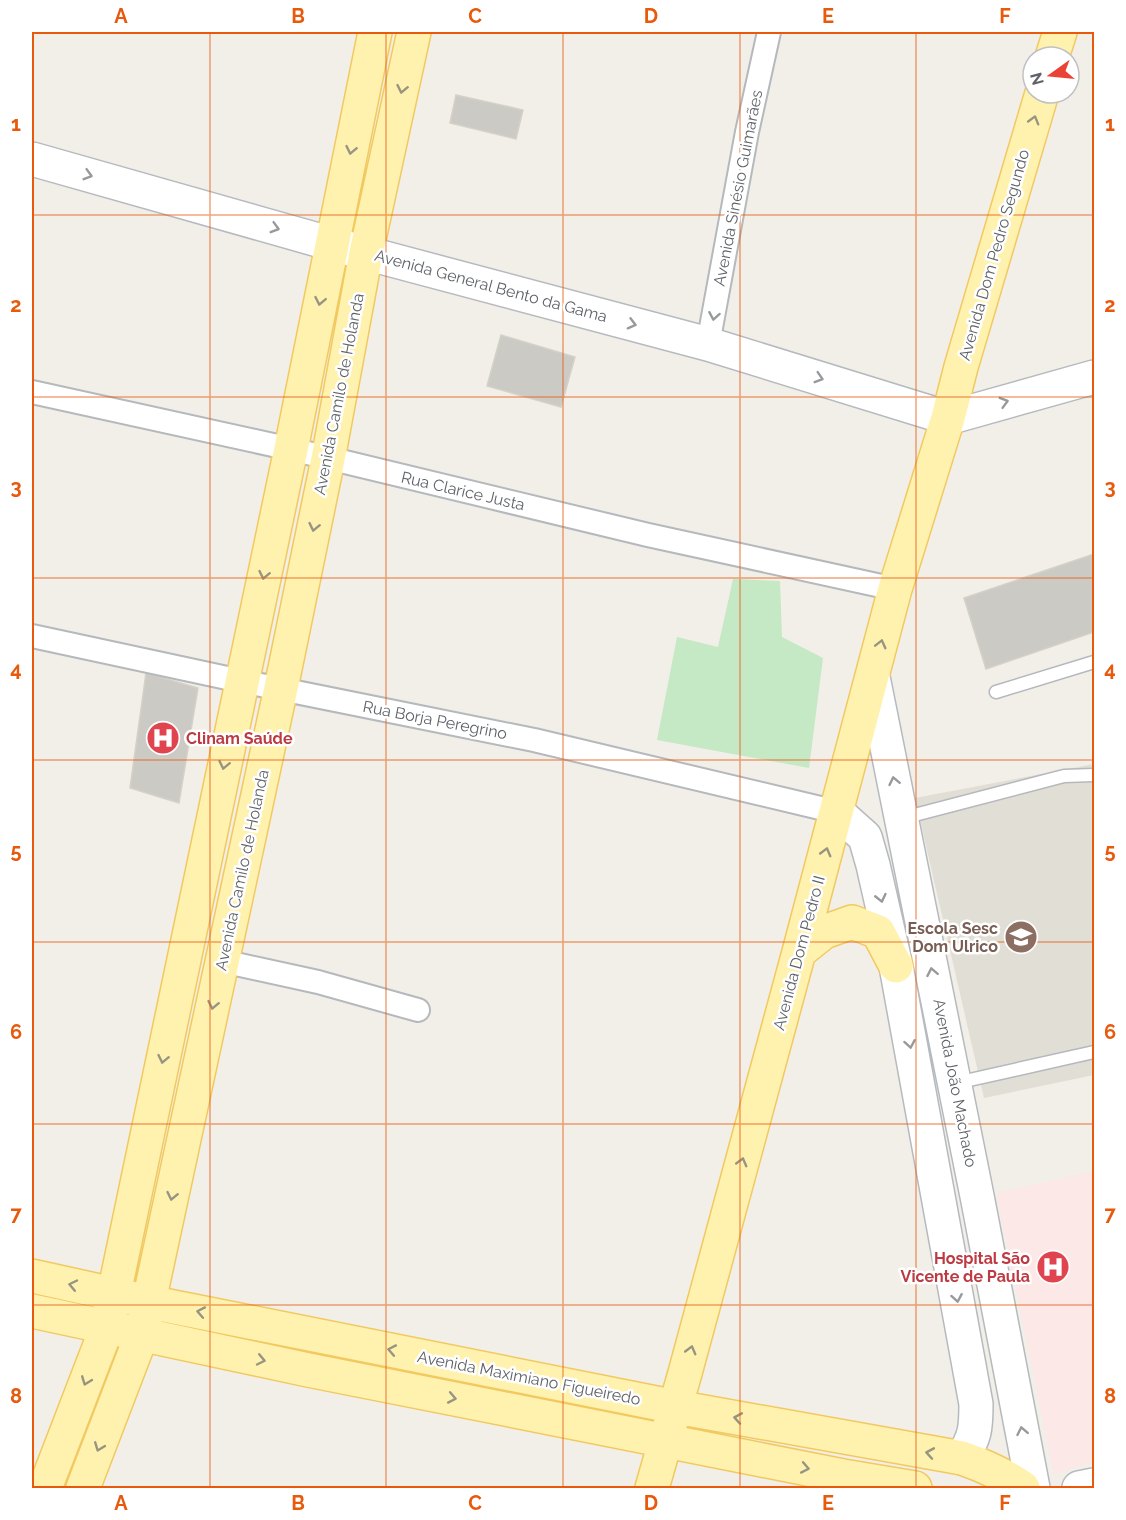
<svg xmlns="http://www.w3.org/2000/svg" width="1126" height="1520" viewBox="0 0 1126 1520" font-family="Raleway,sans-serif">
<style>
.education{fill:#e1ded6}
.medical{fill:#fce8e6}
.green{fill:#c5e8c5}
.building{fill:#cccac5;stroke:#d6d1c6;stroke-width:1.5}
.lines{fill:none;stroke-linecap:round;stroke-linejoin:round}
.lane-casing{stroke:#b5b8bc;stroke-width:15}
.street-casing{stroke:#b5b8bc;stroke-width:26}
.secondary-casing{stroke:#b6babf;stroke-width:36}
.primary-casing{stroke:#f2c960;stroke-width:36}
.lane{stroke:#fff;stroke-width:12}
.street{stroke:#fff;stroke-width:22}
.secondary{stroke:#fff;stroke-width:33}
.primary{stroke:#fff2af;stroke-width:33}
.oneway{stroke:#979581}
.oneway2{stroke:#979a9d}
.grid{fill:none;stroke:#e8590c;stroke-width:1.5;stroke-opacity:0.55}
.labels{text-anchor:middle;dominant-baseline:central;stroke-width:5;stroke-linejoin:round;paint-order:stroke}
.street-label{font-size:16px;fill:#5f6368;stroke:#fff}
.health-label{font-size:16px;font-weight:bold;fill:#be3a42;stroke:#fff;text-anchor:start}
.education-label{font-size:16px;font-weight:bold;fill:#785e54;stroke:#fff;text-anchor:end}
.neatline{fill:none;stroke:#e8590c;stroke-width:2}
.grid-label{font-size:20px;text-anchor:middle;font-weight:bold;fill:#e8590c}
</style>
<rect width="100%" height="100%" fill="#f1efe8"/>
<path class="education" d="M 1094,764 L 1094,1075 L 984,1098 L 915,798 Z"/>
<path class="medical" d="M 1094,1171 L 1094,1461 L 1054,1475 L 996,1193 Z"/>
<path class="green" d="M 733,579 L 780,581 L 782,637 L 823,658 L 809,768 L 657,740 L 677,637 L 718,647 Z"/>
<path class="building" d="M 456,95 L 523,110 L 516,139 L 450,123 Z
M 501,335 L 575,357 L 561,407 L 487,386 Z
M 1094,554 L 1094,632 L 986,669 L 964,598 Z
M 146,673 L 198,688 L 179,803 L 130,788 Z"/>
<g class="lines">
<defs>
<path id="lane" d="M 996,692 L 1094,662
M 903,818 L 1064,776 L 1094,775
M 956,1083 L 1094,1052"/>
<path id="street" d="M 708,344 L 747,132 L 769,32
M 32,392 L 291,449 L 648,535 L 895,589
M 32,636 L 241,681 L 534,740 L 837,812
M 222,961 L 318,982 L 418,1010"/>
<path id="secondary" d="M 32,159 L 332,244 L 708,344 L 948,418 L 1094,377
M 873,677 L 978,1201 L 1033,1488
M 837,812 L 865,837 L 873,865 L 896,966 L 976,1404 C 976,1429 975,1437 962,1458
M 1079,1488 L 1094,1485"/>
<path id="primary" d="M 1052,57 L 1060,32
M 799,952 L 824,932 L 852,922 L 878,932 L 896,966
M 32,1276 L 149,1302 L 676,1407 L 962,1458 C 985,1466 1003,1474 1023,1488
M 32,1311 L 308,1370 L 843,1476 L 915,1488
M 45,1488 L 107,1327 L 291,449 L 375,32
M 83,1488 L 142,1334 L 281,688 L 328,459 L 366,253 L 414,32
M 652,1488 L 685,1373 L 799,952 L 895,589 L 948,418 L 961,367 L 1042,93"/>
</defs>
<use href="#lane" class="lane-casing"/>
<use href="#street" class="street-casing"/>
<use href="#secondary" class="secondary-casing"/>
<use href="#primary" class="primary-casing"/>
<use href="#lane" class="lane"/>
<use href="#street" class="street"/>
<use href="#secondary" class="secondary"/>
<use href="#primary" class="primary"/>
</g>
<defs><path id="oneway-chevron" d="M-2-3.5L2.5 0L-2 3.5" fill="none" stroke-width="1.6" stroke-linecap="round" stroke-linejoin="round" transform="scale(1.5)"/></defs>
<g class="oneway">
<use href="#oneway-chevron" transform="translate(402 89) rotate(102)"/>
<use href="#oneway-chevron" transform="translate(1034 120) rotate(-74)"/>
<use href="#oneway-chevron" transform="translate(351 150) rotate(102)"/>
<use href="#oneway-chevron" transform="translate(320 301) rotate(101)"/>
<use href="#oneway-chevron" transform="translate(314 527) rotate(102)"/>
<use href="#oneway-chevron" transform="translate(264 575) rotate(102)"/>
<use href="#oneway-chevron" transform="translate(881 644) rotate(-76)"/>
<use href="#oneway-chevron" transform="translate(224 765) rotate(102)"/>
<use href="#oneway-chevron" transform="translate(826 852) rotate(-75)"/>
<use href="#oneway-chevron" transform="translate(213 1005) rotate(102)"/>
<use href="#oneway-chevron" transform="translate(163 1059) rotate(102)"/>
<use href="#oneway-chevron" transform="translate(742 1162) rotate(-75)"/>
<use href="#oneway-chevron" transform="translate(172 1196) rotate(102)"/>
<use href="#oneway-chevron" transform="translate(73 1285) rotate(-168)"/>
<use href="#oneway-chevron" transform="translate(201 1312) rotate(-169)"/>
<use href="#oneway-chevron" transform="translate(392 1350) rotate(-169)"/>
<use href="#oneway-chevron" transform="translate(691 1350) rotate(-75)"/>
<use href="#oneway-chevron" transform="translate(261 1360) rotate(12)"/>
<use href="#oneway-chevron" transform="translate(86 1381) rotate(111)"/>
<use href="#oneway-chevron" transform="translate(452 1398) rotate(11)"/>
<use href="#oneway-chevron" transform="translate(738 1418) rotate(-170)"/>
<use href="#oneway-chevron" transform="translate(99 1447) rotate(111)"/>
<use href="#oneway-chevron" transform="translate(930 1453) rotate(-170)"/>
<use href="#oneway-chevron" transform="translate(805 1468) rotate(11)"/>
</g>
<g class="oneway2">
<use href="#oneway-chevron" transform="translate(88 175) rotate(16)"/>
<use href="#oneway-chevron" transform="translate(275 228) rotate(16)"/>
<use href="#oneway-chevron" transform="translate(714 316) rotate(100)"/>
<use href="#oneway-chevron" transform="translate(632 324) rotate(15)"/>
<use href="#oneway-chevron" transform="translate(819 378) rotate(17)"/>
<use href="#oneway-chevron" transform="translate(1004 402) rotate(-16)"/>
<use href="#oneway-chevron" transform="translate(894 781) rotate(-102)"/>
<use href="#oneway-chevron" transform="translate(881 898) rotate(77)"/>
<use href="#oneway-chevron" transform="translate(932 972) rotate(-101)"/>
<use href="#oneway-chevron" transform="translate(910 1044) rotate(80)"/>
<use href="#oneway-chevron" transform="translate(957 1298) rotate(80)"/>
<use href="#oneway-chevron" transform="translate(1022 1431) rotate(-101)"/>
</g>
<path class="grid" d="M 210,32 L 210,1488M 386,32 L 386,1488M 563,32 L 563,1488M 740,32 L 740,1488M 916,32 L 916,1488M 32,215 L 1094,215M 32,397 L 1094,397M 32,578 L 1094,578M 32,760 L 1094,760M 32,942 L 1094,942M 32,1124 L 1094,1124M 32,1305 L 1094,1305"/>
<defs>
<symbol id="hospital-disc" viewBox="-11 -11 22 22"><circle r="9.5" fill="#e0444e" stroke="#fff"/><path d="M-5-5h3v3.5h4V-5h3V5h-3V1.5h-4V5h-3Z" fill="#fff"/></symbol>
<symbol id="school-disc" viewBox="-11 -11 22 22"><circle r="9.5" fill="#8d6e63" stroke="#fff"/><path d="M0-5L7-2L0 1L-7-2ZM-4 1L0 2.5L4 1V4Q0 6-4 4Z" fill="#fff"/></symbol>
</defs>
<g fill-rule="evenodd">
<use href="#hospital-disc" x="144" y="719" width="38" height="38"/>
<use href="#school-disc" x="1002" y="918" width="38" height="38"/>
<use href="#hospital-disc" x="1034" y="1248" width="38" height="38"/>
</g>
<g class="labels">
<g class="street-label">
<text transform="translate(738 188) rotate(-79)">Avenida Sinésio Guimarães</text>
<text transform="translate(994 255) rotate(-74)">Avenida Dom Pedro Segundo</text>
<text transform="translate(491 286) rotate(15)">Avenida General Bento da Gama</text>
<text transform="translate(339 394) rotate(-79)">Avenida Camilo de Holanda</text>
<text transform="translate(463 491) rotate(13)">Rua Clarice Justa</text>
<text transform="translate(435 720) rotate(11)">Rua Borja Peregrino</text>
<text transform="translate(242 870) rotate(-78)">Avenida Camilo de Holanda</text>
<text transform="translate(799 953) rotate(-75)">Avenida Dom Pedro II</text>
<text transform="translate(955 1083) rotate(79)">Avenida João Machado</text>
<text transform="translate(529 1378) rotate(11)">Avenida Maximiano Figueiredo</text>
</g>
<g class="health-label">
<text x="186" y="738">Clinam Saúde</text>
<text x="1030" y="1258" text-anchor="end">Hospital São<tspan x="1030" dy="18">Vicente de Paula</tspan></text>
</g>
<g class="education-label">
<text x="998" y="928">Escola Sesc<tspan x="998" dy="18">Dom Ulrico</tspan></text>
</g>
</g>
<rect width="1126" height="1520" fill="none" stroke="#ffffff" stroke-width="66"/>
<g transform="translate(1051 75) rotate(255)"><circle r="28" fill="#ffffff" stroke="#bfc1c3" stroke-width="1.5"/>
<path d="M0-4.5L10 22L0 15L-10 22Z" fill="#ea4335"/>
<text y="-9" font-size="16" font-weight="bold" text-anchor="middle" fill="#5f6368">N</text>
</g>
<rect x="33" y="33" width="1060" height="1454" class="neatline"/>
<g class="grid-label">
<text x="121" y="23">A</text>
<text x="298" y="23">B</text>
<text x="475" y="23">C</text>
<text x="651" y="23">D</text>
<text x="828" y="23">E</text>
<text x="1005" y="23">F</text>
<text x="16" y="131">1</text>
<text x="1110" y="131">1</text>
<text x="16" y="312">2</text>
<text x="1110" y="312">2</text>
<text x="16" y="494">3</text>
<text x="1110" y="494">3</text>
<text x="16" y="676">4</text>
<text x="1110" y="676">4</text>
<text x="16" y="858">5</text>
<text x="1110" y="858">5</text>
<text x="16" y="1039">6</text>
<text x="1110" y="1039">6</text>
<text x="16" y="1221">7</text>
<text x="1110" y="1221">7</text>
<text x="16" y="1403">8</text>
<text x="1110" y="1403">8</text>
<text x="121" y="1510">A</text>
<text x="298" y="1510">B</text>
<text x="475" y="1510">C</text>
<text x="651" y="1510">D</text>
<text x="828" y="1510">E</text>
<text x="1005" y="1510">F</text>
</g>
</svg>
